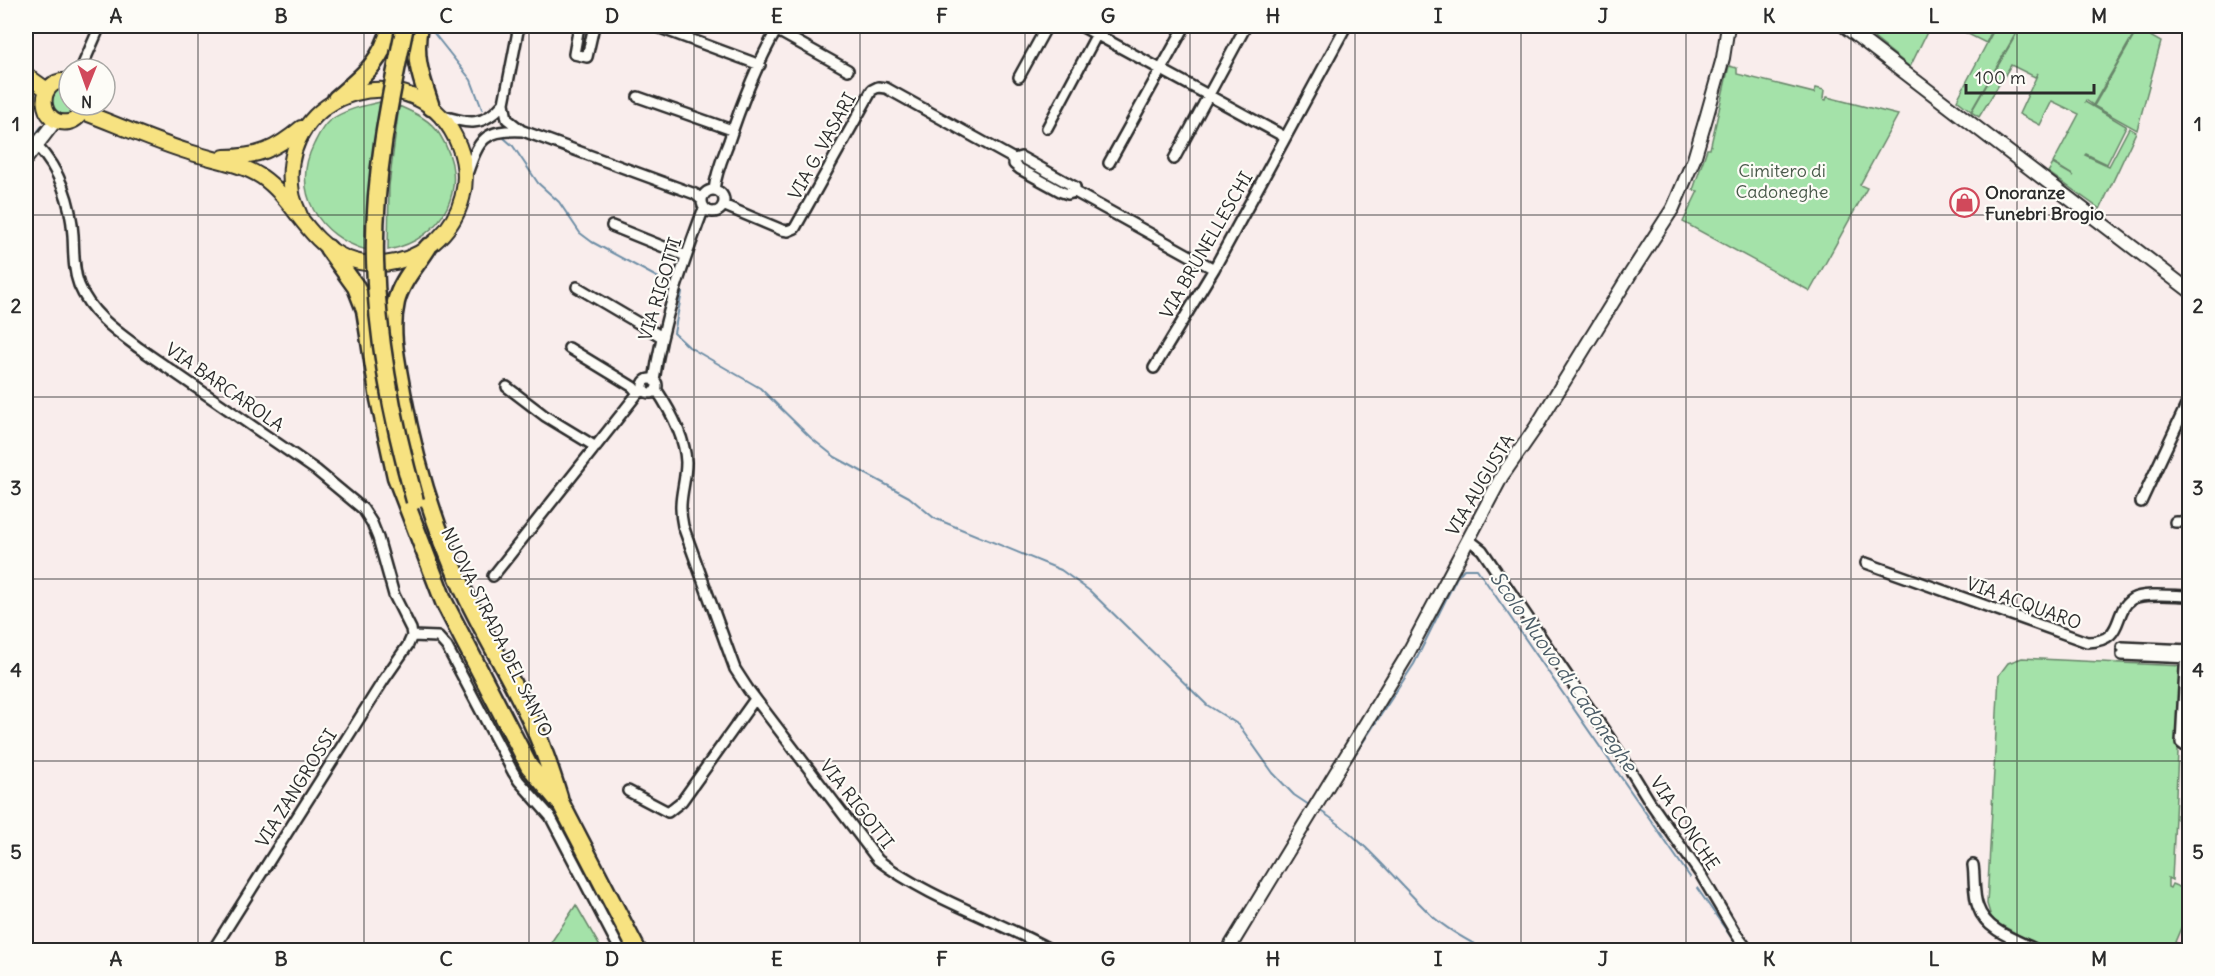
<svg xmlns="http://www.w3.org/2000/svg" width="2215" height="976" viewBox="0 0 2215 976" font-family="Delius,sans-serif">
<style>
.built{fill:#f4dbdf}
.green{fill:#a4e2a9;stroke:#68866a;stroke-width:1.5}
.lines{fill:none;stroke-linecap:round;stroke-linejoin:round}
.stream{stroke:#6e8ea6;stroke-width:2}
.street-casing{stroke:#2b2b2b;stroke-width:14}
.secondary-casing{stroke:#2b2b2b;stroke-width:16}
.primary-casing{stroke:#2b2b2b;stroke-width:18}
.highway-casing{stroke:#2b2b2b;stroke-width:21}
.street{stroke:#fdfcf7;stroke-width:9}
.secondary{stroke:#fdfcf7;stroke-width:12}
.primary{stroke:#f7e281;stroke-width:14}
.highway{stroke:#f7e281;stroke-width:16}
.highway-bridge-casing{stroke:#2b2b2b;stroke-width:21;stroke-linecap:butt}
.highway-bridge{stroke:#f7e281;stroke-width:16}
.grid{fill:none;stroke:#2b2b2b;stroke-width:1.5;stroke-opacity:0.55}
.labels{text-anchor:middle;dominant-baseline:central;stroke-width:4.5;stroke-linejoin:round;paint-order:stroke}
.street-label{font-size:18px;fill:#2b2b2b;stroke:#fdfcf7}
.park-label{font-size:18px;fill:#49594a;stroke:#fdfcf7}
.poi-label{font-size:18px;font-weight:bold;fill:#2b2b2b;stroke:#fdfcf7;text-anchor:start}
.water-label{font-size:20px;font-style:italic;fill:#4c5d68;stroke:#fdfcf7}
.neatline{fill:none;stroke:#2b2b2b;stroke-width:2}
.grid-label{font-size:20px;text-anchor:middle;font-weight:bold;fill:#2b2b2b}
</style>
<rect width="100%" height="100%" fill="#f9edec"/>
<filter id="ink" filterUnits="userSpaceOnUse"><feTurbulence type="fractalNoise" baseFrequency=".0167" numOctaves="2"/><feDisplacementMap in="SourceGraphic" scale="12" xChannelSelector="R" yChannelSelector="G"/><feConvolveMatrix kernelMatrix="1 2 1 2 8 2 1 2 1" color-interpolation-filters="sRGB"/></filter>
<g filter="url(#ink)">
<path class="built" d="M 2189,909 L 2189,949 L 2175,942 Z"/>
<path class="green" d="M 1880,26 L 1930,26 L 1910,67 L 1874,38 Z
M 1952,26 L 1994,26 L 1986,43 Z
M 1996,26 L 2020,26 L 1971,111 L 1957,100 Z
M 2021,26 L 2132,26 L 2137,28 L 2093,105 L 2086,100 L 2085,102 L 2126,126 L 2107,164 L 2086,154 L 2085,155 L 2109,166 L 2129,128 L 2136,132 L 2100,209 L 2048,172 L 2053,164 L 2074,176 L 2053,163 L 2079,114 L 2052,101 L 2040,125 L 2019,114 L 2038,73 L 2035,77 L 2011,65 L 1979,117 L 1971,112 Z
M 2138,29 L 2161,42 L 2137,130 L 2094,106 Z
M 1729,66 L 1737,68 L 1737,74 L 1814,93 L 1816,88 L 1824,90 L 1823,99 L 1826,100 L 1827,97 L 1898,115 L 1860,185 L 1867,188 L 1810,291 L 1683,222 L 1698,191 L 1693,190 L 1707,149 L 1710,149 Z
M 66,87 L 69,88 L 69,105 L 78,105 L 72,113 L 63,115 L 53,108 L 51,100 L 58,89 Z
M 380,102 L 369,186 L 367,250 C 319,237 290,191 314,144 C 318,136 322,127 329,121 C 344,110 362,106 380,102 Z
M 399,106 C 415,113 431,120 440,135 C 472,186 444,239 388,250 L 389,186 Z
M 2022,658 L 2182,666 L 2178,733 L 2176,736 L 2175,746 L 2178,747 L 2178,752 L 2172,880 L 2168,878 L 2168,887 L 2170,888 L 2172,884 L 2189,891 L 2189,909 L 2175,942 L 2189,950 L 2046,950 L 1992,920 L 1987,904 L 1999,675 L 2008,663 Z
M 576,905 L 602,950 L 546,950 Z"/>
<g class="lines">
<path class="stream" d="M 429,27 L 471,80 L 482,109
M 504,138 L 513,146 L 538,183 L 559,202 L 580,233 L 592,242 L 666,282
M 26,147 L 41,127
M 682,292 L 674,333 L 689,347 L 760,388 L 811,438 L 835,457 L 909,497 L 934,518 L 1061,570 L 1090,591 L 1207,705 L 1239,725 L 1273,773 L 1294,795 L 1312,807
M 1339,779 L 1414,664 L 1457,577 L 1464,569 L 1477,569 L 1690,877
M 1319,810 C 1362,837 1394,879 1431,915 C 1446,929 1467,940 1485,950
M 1697,888 L 1740,950"/>
<defs>
<path id="street" d="M 519,26 L 504,103 L 507,119 L 521,130
M 579,26 L 574,54 L 587,57 L 594,26
M 1081,26 L 1285,137
M 949,27 L 950,26
M 660,28 L 760,65
M 776,30 L 848,70
M 81,69 L 100,26
M 1019,77 L 1047,26
M 638,97 L 732,130
M 440,115 C 468,124 483,128 504,103
M 1047,128 L 1097,34
M 37,146 C 60,170 71,203 73,235 C 74,252 73,269 79,285 C 91,314 116,331 139,348 L 316,470 L 363,509 L 372,523 L 378,538 L 394,595 L 411,629 L 412,636 L 408,645 L 383,681 L 213,950
M 1014,159 L 1021,157 L 1075,187 L 1075,192 L 1214,269
M 1174,159 L 1246,26
M 1109,163 L 1185,26
M 467,174 C 479,139 484,129 523,131 L 695,194 L 702,200
M702 201a11 11 0 1 1 22 0a11 11 0 1 1-22 0Z
M 714,190 C 716,172 723,157 729,141 C 742,102 758,61 779,26
M 723,205 L 782,230 L 788,231 L 795,228 L 872,90 L 878,87 L 886,88 L 1014,159 L 1014,164 L 1020,169 L 1062,192 L 1068,194 L 1075,192
M 612,226 L 686,256
M 577,287 L 662,337
M 569,348 L 633,387 L 638,393
M 1154,368 L 1214,269 L 1346,26
M643 386a7 7 0 1 1 14 0a7 7 0 1 1-14 0Z
M 654,381 C 662,323 682,267 702,213 L 706,209
M 507,387 L 545,416 L 596,447
M 656,389 C 670,410 685,437 686,462 C 686,486 677,499 683,526 L 735,669 L 748,689 L 878,860 C 931,900 993,918 1051,950
M 2141,502 L 2190,397
M 2175,522 L 2190,522
M 1468,539 L 1482,550 L 1623,758 L 1650,802 L 1701,875 L 1736,934 L 1748,950
M 1866,563 L 2087,642 C 2126,641 2112,612 2132,599 C 2144,592 2175,596 2190,596
M 493,576 L 638,393 L 645,391
M 412,636 L 438,637 L 447,647 L 513,772 L 519,781 L 550,816 L 620,950
M 2122,647 L 2190,650
M 2186,650 L 2181,743 L 2190,750
M 2122,655 L 2190,658
M 628,791 L 668,812 L 682,801 L 755,699
M 1973,865 C 1975,878 1973,895 1978,907 C 1986,931 2016,940 2037,950"/>
<path id="secondary" d="M 1844,26 L 2190,291
M 26,159 L 56,120
M 1228,950 L 1405,659 L 1502,476 L 1536,427 L 1629,276 L 1673,208 L 1694,159 L 1707,115 L 1723,58 L 1728,26"/>
<path id="primary" d="M 26,75 L 47,90
M 69,81 C 34,78 39,127 69,122 C 78,120 82,113 85,105
M 83,112 C 118,125 153,141 189,152 C 213,160 241,163 262,177 C 295,200 307,242 346,258 C 415,285 486,216 459,146 C 420,47 275,89 292,193 C 293,201 298,210 301,218
M 224,157 C 258,157 275,150 301,128"/>
<path id="highway" d="M 419,26 C 413,58 421,77 431,107
M 336,99 C 364,75 381,63 391,26
M 428,247 C 417,265 401,281 396,302 C 389,332 397,363 402,392 C 414,460 434,525 462,587 C 483,633 510,675 531,721 C 543,746 551,771 559,797
M 328,248 L 356,287 L 365,310 L 379,399 L 396,477 L 444,602 L 529,766 L 561,804
M 556,794 L 637,950"/>
</defs>
<use href="#street" class="street-casing"/>
<use href="#secondary" class="secondary-casing"/>
<use href="#primary" class="primary-casing"/>
<use href="#highway" class="highway-casing"/>
<use href="#street" class="street"/>
<use href="#secondary" class="secondary"/>
<use href="#primary" class="primary"/>
<use href="#highway" class="highway"/>
<defs>
<path id="highway-bridge" d="M 405,26 C 389,102 373,181 375,260 C 377,342 393,423 415,501"/>
</defs>
<use href="#highway-bridge" class="highway-bridge-casing"/>
<use href="#highway-bridge" class="highway-bridge"/>
</g>
</g>
<path class="grid" d="M 198,26 L 198,950M 364,26 L 364,950M 529,26 L 529,950M 694,26 L 694,950M 860,26 L 860,950M 1025,26 L 1025,950M 1190,26 L 1190,950M 1355,26 L 1355,950M 1521,26 L 1521,950M 1686,26 L 1686,950M 1851,26 L 1851,950M 2017,26 L 2017,950M 26,215 L 2190,215M 26,397 L 2190,397M 26,579 L 2190,579M 26,761 L 2190,761"/>
<defs>
<symbol id="shop-ring" viewBox="-11 -11 22 22"><circle r="9.5" fill="#fdfcf7" stroke="#d1495b" stroke-width="1.5"/><path d="M-5-2.5h2.3a2.7 3.5 0 0 1 5.4 0H5L5.5 6h-11ZM-1.5-2.5h3a1.5 2.3 0 0 0-3 0Z" fill="#d1495b"/></symbol>
</defs>
<g fill-rule="evenodd">
<use href="#shop-ring" x="1948" y="186" width="33" height="33"/>
</g>
<g class="labels">
<g class="street-label">
<text transform="translate(822 146) rotate(-61)">VIA G. VASARI</text>
<text transform="translate(1206 245) rotate(-60)">VIA BRUNELLESCHI</text>
<text transform="translate(660 289) rotate(-73)">VIA RIGOTTI</text>
<text transform="translate(225 387) rotate(35)">VIA BARCAROLA</text>
<text transform="translate(1480 485) rotate(-59)">VIA AUGUSTA</text>
<text transform="translate(2024 603) rotate(20)">VIA ACQUARO</text>
<text transform="translate(497 632) rotate(64)">NUOVA STRADA DEL SANTO</text>
<text transform="translate(296 788) rotate(-58)">VIA ZANGROSSI</text>
<text transform="translate(857 804) rotate(52)">VIA RIGOTTI</text>
<text transform="translate(1685 823) rotate(56)">VIA CONCHE</text>
</g>
<g class="park-label">
<text x="1782" y="170">Cimitero di<tspan x="1782" dy="21">Cadoneghe</tspan></text>
</g>
<g class="poi-label">
<text x="1985" y="192">Onoranze<tspan x="1985" dy="21">Funebri Brogio</tspan></text>
</g>
<g class="water-label">
<text transform="translate(1564 671) rotate(55)">Scolo Nuovo di Cadoneghe</text>
</g>
</g>
<rect width="2215" height="976" fill="none" stroke="#fdfcf7" stroke-width="66"/>
<g transform="translate(87 87) rotate(181)"><circle r="28" fill="#fdfcf7" stroke="#a9a8a5" stroke-width="1.5"/>
<path d="M0-4.5L10 22L0 15L-10 22Z" fill="#d1495b"/>
<text y="-9" font-size="16" font-weight="bold" text-anchor="middle" fill="#2b2b2b">N</text>
</g>
<path d="M1966 84v9h128v-9" fill="none" stroke="#2b2b2b" stroke-width="3"/>
<text x="1975" y="84" font-size="18" fill="#2b2b2b" stroke="#fdfcf7" stroke-width="4.5" paint-order="stroke">100 m</text>
<rect x="33" y="33" width="2149" height="910" class="neatline"/>
<g class="grid-label">
<text x="116" y="23">A</text>
<text x="281" y="23">B</text>
<text x="446" y="23">C</text>
<text x="612" y="23">D</text>
<text x="777" y="23">E</text>
<text x="942" y="23">F</text>
<text x="1108" y="23">G</text>
<text x="1273" y="23">H</text>
<text x="1438" y="23">I</text>
<text x="1603" y="23">J</text>
<text x="1769" y="23">K</text>
<text x="1934" y="23">L</text>
<text x="2099" y="23">M</text>
<text x="16" y="131">1</text>
<text x="2198" y="131">1</text>
<text x="16" y="313">2</text>
<text x="2198" y="313">2</text>
<text x="16" y="495">3</text>
<text x="2198" y="495">3</text>
<text x="16" y="677">4</text>
<text x="2198" y="677">4</text>
<text x="16" y="859">5</text>
<text x="2198" y="859">5</text>
<text x="116" y="966">A</text>
<text x="281" y="966">B</text>
<text x="446" y="966">C</text>
<text x="612" y="966">D</text>
<text x="777" y="966">E</text>
<text x="942" y="966">F</text>
<text x="1108" y="966">G</text>
<text x="1273" y="966">H</text>
<text x="1438" y="966">I</text>
<text x="1603" y="966">J</text>
<text x="1769" y="966">K</text>
<text x="1934" y="966">L</text>
<text x="2099" y="966">M</text>
</g>
</svg>
